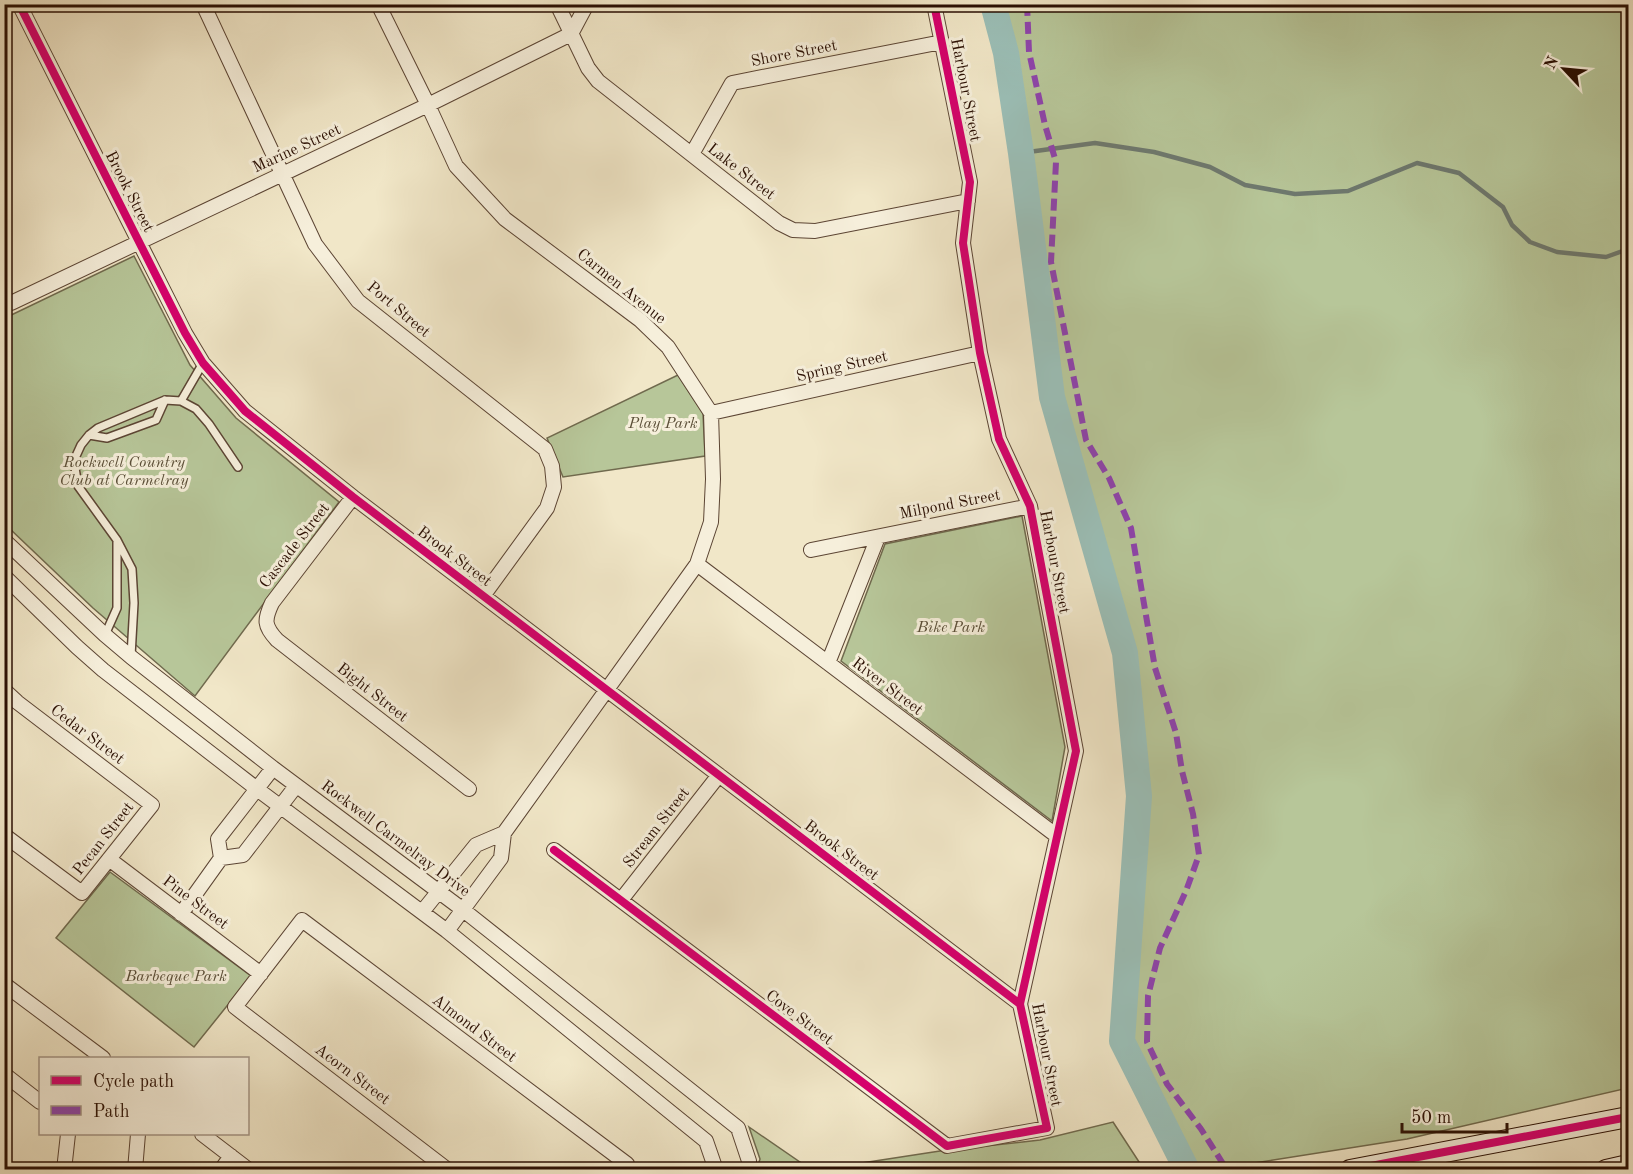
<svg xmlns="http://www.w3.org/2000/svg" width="1633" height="1174" viewBox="0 0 1633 1174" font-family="'Old Standard TT',serif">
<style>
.green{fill:#b7c699;stroke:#706a4e;stroke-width:1.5}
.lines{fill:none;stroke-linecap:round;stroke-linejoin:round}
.stream{stroke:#6e796f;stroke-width:4.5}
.river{stroke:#9bbfb7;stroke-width:26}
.lane-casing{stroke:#5c4534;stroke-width:10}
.street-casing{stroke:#5c4534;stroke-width:16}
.secondary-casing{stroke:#2a0f03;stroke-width:22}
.lane{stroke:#f6efdb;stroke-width:7}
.street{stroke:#f6efdb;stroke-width:14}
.secondary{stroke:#f6efdb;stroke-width:20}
.quiet{stroke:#8e44ad;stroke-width:6;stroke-dasharray:12 6;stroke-linecap:butt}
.cycleway-casing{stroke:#f6efdb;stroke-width:11}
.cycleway{stroke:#d6006c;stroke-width:8}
.labels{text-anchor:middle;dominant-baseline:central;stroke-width:6;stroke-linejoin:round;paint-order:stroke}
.street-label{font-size:16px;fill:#2a0f03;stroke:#f6efdb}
.park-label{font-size:16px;font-style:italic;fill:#5b4f38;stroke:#f6efdb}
</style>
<rect width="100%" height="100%" fill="#f1e7c8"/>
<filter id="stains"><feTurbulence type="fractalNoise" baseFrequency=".00333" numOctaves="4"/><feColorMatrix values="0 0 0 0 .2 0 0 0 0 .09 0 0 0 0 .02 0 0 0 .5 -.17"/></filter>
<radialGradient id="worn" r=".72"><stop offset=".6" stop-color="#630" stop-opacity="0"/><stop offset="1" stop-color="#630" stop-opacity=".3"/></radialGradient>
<path class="green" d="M 993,5 L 1628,5 L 1628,1088 L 1407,1139 L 1216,1169 L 1187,1169 L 1122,1041 L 1139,796 L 1125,653 L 1052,397 L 1021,153 L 1006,53 Z
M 134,256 L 190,365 L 236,418 L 339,502 L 195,696 L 93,608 L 8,527 L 5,521 L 5,318 Z
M 678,375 L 703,413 L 705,456 L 563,477 L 547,438 Z
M 1022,516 L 1065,747 L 1052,821 L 841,661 L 885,544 Z
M 110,872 L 251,976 L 194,1047 L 56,938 Z
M 1113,1122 L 1143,1168 L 1132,1170 L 816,1170 L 940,1151 L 1040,1140 Z
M 749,1127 L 810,1169 L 757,1169 L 760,1159 Z"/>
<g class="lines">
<path class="stream" d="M 1021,153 L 1095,143 L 1154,152 L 1210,167 L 1245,185 L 1295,194 L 1348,191 L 1417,163 L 1459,173 L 1503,207 L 1512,225 L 1530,242 L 1557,252 L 1606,257 L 1628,249"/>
<path class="river" d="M 993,4 L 1006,53 L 1021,153 L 1052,397 L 1125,653 L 1139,796 L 1122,1041 L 1187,1170"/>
<defs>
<path id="lane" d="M 181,401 L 203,363
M 89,435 L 107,438 L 156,420 L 165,400
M 105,635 L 117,608 L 117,542
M 131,656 L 134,603 L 132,569 L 117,540 L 78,486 L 75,468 L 76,456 L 81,445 L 89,435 L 98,428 L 165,400 L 181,401 L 196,409 L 209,424 L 238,467"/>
<path id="street" d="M 19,4 L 185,333 L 203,363 L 245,411 L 353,497 L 1020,1004
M 203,4 L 315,244 L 358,301 L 545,449 L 552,466 L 554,487 L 547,508 L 483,596
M 378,4 L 428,105 L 456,166 L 505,219 L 640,320 L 668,347 L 711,413 L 713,479 L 711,522 L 697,564 L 504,833 L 501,858 L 447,931
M 557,4 L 588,68 L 598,81 L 779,223 L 793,230 L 815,231 L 968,201
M 692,154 L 732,83 L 942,42
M 4,302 L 11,303 L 428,105 L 571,34 L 587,4
M 711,413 L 980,353
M 353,497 L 272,603 C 264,620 264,626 277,640 L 469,789
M 4,540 L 105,635 L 131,657 L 273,768 L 462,909 L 738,1128 L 749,1161 L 747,1170
M 811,550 L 1030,506
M 697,564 L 1057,836
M 4,576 L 77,647 L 103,670 L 257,789 L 447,931 L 706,1141 L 716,1170
M 828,663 L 878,537
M 4,690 L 17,702 L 152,805 L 82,893 L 4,835
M 554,850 L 947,1146 L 1047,1128 L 1020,1004 L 1076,751 L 1030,506 L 999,439 L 980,353 L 963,243 L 970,182 L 934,4
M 221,858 L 243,855 L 296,786
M 109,859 L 261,974
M 621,900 L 719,775
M 422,912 L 476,845 L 504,833
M 181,914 L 221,858 L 218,839 L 273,768
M 4,984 L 103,1058
M 4,1074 L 40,1102
M 202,1134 L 249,1170
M 64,1170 L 68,1134
M 135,1170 L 138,1134
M 221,1170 L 231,1156
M 448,1170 L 235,1007 L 302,920 L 627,1164 L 628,1170"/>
<path id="secondary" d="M 1350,1170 L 1628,1117
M 1606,1170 L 1628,1165"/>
</defs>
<use href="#lane" class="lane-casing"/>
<use href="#street" class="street-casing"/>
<use href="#secondary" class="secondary-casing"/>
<use href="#lane" class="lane"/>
<use href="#street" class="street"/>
<use href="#secondary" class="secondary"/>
<path class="quiet" d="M 1027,4 L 1029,52 L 1045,125 L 1056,162 L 1051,262 L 1086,440 L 1109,478 L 1131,528 L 1155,668 L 1176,733 L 1182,771 L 1193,814 L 1199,855 L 1186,891 L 1160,948 L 1148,996 L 1147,1042 L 1167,1084 L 1201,1129 L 1227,1170"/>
<defs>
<path id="cycleway" d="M 19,4 L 185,333 L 203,363 L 245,411 L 353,497 L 1020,1004
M 554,850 L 947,1146 L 1047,1128 L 1020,1004 L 1076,751 L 1030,506 L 999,439 L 980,353 L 963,243 L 970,182 L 934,4
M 1350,1170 L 1628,1117"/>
</defs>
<use href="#cycleway" class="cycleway-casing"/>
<use href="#cycleway" class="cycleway"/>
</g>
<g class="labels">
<g class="street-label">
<text transform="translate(794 54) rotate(-11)">Shore Street</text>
<text transform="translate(965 90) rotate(79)">Harbour Street</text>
<text transform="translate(297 149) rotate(-25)">Marine Street</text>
<text transform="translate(741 172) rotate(38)">Lake Street</text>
<text transform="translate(129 192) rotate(63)">Brook Street</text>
<text transform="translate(621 287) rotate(39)">Carmen Avenue</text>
<text transform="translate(398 310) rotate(40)">Port Street</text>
<text transform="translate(842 367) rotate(-13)">Spring Street</text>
<text transform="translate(950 505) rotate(-11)">Milpond Street</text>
<text transform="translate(295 546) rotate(-52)">Cascade Street</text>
<text transform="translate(454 557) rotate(37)">Brook Street</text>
<text transform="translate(1054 562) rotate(79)">Harbour Street</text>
<text transform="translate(887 687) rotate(37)">River Street</text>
<text transform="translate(372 693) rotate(38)">Bight Street</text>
<text transform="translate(87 735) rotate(37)">Cedar Street</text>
<text transform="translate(657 828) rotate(-52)">Stream Street</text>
<text transform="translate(104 839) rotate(-52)">Pecan Street</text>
<text transform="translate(395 839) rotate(37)">Rockwell Carmelray Drive</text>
<text transform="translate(841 851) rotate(37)">Brook Street</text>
<text transform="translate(195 903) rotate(37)">Pine Street</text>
<text transform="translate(799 1018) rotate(37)">Cove Street</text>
<text transform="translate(474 1029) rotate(37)">Almond Street</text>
<text transform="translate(1046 1055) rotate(79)">Harbour Street</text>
<text transform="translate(352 1075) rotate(37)">Acorn Street</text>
</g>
<g class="park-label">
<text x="663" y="424">Play Park</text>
<text x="124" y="463">Rockwell Country<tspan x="124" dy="18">Club at Carmelray</tspan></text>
<text x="951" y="628">Bike Park</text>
<text x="176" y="977">Barbeque Park</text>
</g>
</g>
<rect width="1633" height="1174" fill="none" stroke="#f1e7c8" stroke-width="24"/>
<rect x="6" y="6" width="1621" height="1162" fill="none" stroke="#2a0f03" stroke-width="3"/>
<rect x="12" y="12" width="1609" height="1150" fill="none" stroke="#2a0f03" stroke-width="1.5"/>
<rect x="39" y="1057" width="210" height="78" fill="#f6efdb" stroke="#a49585" stroke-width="1.5"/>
<rect x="51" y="1076" width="30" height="9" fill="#d6006c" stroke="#a49585" stroke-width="1.5"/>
<text x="93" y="1087" font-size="18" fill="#2a0f03">Cycle path</text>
<rect x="51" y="1106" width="30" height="9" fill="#8e44ad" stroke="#a49585" stroke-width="1.5"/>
<text x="93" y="1117" font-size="18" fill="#2a0f03">Path</text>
<g transform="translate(1564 69) rotate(296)" stroke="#f6efdb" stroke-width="4.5" paint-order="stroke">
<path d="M0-4.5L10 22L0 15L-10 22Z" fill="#2a0f03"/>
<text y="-9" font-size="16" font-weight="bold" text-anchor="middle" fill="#2a0f03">N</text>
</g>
<path d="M1402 1123v9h105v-9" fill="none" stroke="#2a0f03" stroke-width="3"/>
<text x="1411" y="1123" font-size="18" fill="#2a0f03" stroke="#f6efdb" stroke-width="4.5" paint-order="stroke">50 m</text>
<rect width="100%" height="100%" filter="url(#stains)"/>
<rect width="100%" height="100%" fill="url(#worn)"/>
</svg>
